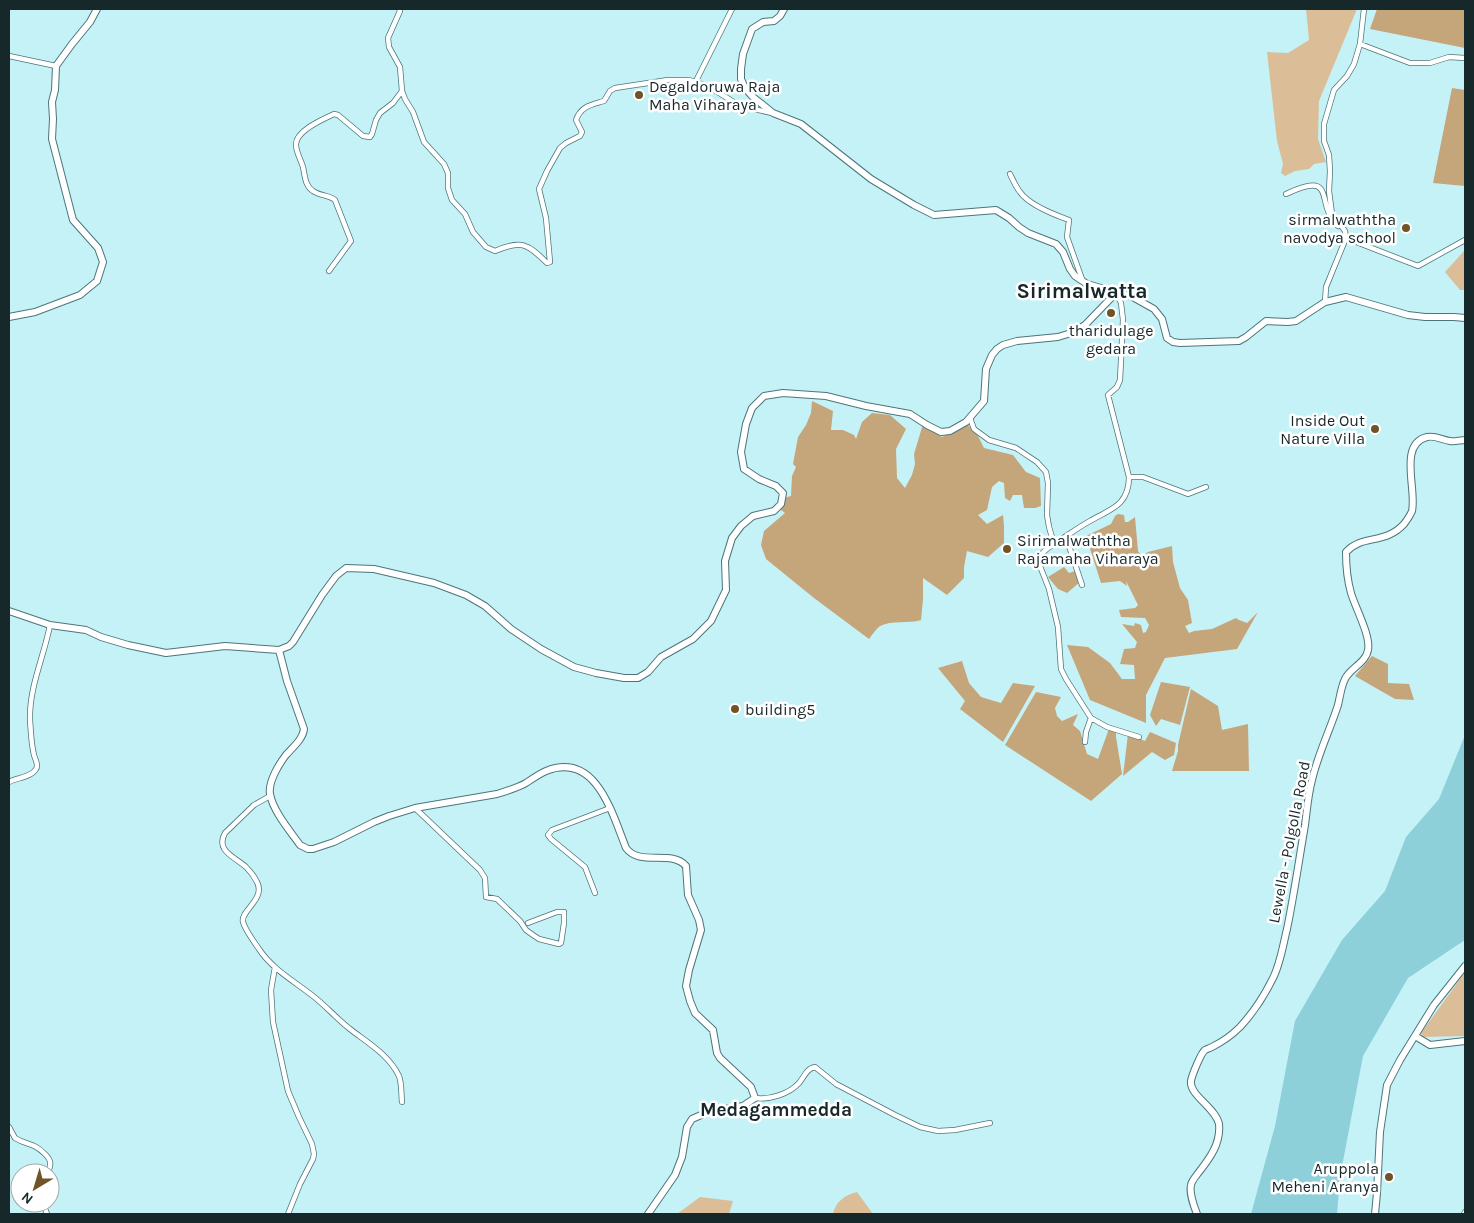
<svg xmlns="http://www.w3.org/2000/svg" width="1474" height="1223" viewBox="0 0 1474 1223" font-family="Karla,sans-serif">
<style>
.green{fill:#dbbe97}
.forest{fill:#c5a57a}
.water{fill:#8dd0d9}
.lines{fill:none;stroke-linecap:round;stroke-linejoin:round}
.street-casing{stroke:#4c757a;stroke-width:6}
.secondary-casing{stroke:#4c757a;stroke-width:8}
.street{stroke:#fff;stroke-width:4.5}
.secondary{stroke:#fff;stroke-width:6}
.poi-dot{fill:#705327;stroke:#fff;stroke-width:2}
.labels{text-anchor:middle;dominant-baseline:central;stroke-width:5;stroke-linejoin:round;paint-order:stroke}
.poi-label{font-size:16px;fill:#17282b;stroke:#fff;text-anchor:start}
.street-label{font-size:16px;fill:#17282b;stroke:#fff}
.quarter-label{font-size:19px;font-weight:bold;fill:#17282b;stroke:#fff}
.district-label{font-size:21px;font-weight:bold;fill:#17282b;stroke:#fff}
</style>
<rect width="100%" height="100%" fill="#c5f2f7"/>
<path class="green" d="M 1306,9 L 1357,9 L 1319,101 L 1318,139 L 1326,162 L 1314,164 L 1309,169 L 1295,171 L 1285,176 L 1281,173 L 1283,164 L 1277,141 L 1267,52 L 1288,53 L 1309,40 Z
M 1464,251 L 1465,251 L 1465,290 L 1460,290 L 1445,272 Z
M 1465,974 L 1465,1036 L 1423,1037 L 1421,1033 L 1463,975 Z
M 857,1192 L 873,1214 L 833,1214 C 835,1202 845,1195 857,1192 Z
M 700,1197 L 733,1201 L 729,1214 L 677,1214 Z"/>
<path class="forest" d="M 1377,9 L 1465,9 L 1465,48 L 1370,29 Z
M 1452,88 L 1465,90 L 1465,186 L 1433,183 Z
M 812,401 L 833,411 L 831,430 L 843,430 L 854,435 L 856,439 L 862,422 L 872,413 L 890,415 L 906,429 L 896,449 L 897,478 L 905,488 L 912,475 L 915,464 L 914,454 L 923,424 L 942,437 L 968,425 L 978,436 L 984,448 L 1013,455 L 1026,472 L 1040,478 L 1041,506 L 1035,508 L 1024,508 L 1022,495 L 1013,495 L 1010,501 L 1005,498 L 1004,483 L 999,481 L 992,487 L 987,510 L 978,515 L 987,524 L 1003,515 L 1004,526 L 1004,543 L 988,557 L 967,551 L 964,567 L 964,578 L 947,595 L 923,578 L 923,599 L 921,620 C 908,624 892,620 880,626 C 876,629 872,635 869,639 L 814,598 L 766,559 L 761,545 L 764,531 L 785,513 L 777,507 L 780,499 L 791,496 L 792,476 L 796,467 L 793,464 L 798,437 L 806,425 L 811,413 Z
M 1118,514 L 1124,515 L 1125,522 L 1128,522 L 1135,517 L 1138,551 L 1142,556 L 1148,552 L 1172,546 L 1173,562 L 1180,588 L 1188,600 L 1192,623 L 1185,626 L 1189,633 L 1194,631 L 1212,629 L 1236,618 L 1239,620 L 1247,623 L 1258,612 L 1237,649 L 1165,658 L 1146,695 L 1146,723 L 1090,700 L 1067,645 L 1088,647 L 1110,663 L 1122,679 L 1135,679 L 1134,665 L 1120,664 L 1124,649 L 1135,648 L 1137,642 L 1122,624 L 1134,626 L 1135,623 L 1141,625 L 1143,633 L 1146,632 L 1149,625 L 1145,618 L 1121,617 L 1119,610 L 1135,608 L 1138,605 L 1126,581 L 1127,586 L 1120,581 L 1101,583 L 1086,536 L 1111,524 L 1115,516 Z
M 1064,567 L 1069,573 L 1075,571 L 1080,582 L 1067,593 L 1058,589 L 1048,577 Z
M 1372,656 L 1388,664 L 1388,683 L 1409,684 L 1414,700 L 1395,699 L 1355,676 Z
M 962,661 L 969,683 L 981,697 L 1001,703 L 1013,683 L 1035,686 L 1003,742 L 960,709 L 965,701 L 938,668 Z
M 1161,682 L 1190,687 L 1180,725 L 1161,719 L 1156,726 L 1150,715 Z
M 1191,689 L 1218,706 L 1222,730 L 1248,724 L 1249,771 L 1172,771 L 1178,751 L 1178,745 Z
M 1036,692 L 1061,697 L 1055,708 L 1057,716 L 1062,721 L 1078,714 L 1073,725 L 1080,731 L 1087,754 L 1098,759 L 1110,726 L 1116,727 L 1116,737 L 1122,774 L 1091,801 L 1005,745 Z
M 1150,732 L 1176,743 L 1174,755 L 1165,760 L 1152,752 L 1123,776 L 1128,734 L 1145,741 Z"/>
<path class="water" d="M 1465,735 L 1465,940 L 1408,978 L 1363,1056 L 1340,1177 L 1337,1214 L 1251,1214 L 1275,1126 L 1295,1021 L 1342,940 L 1385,891 L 1406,837 L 1439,799 Z"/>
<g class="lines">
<defs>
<path id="street" d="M 399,9 L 400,11 L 388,38 L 389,47 L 400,67 L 402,91 L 405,99 L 413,112 L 424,142 L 444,164 L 448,173 L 448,188 L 452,200 L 465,214 L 473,232 L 486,247 L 495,251 C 521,240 527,243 547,263 L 550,262 L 546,218 L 539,189 L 547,171 L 560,148 L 566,143 L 580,136 L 582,132 L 576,120 C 581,106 591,105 604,101 L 610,91 L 615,88 L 668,80 L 689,80 L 708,86 L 740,106 L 772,113
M 1360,44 L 1410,63 L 1430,63 L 1449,57 L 1465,58
M 9,56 L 56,66
M 696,81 L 732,9
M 1010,174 C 1013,180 1016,187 1020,192 C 1029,205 1055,215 1069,220 L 1067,237 L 1082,279
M 1286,194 C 1339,169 1314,205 1338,226
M 1346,238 L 1418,266 L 1465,240
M 329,271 L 351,241 L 335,200 C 329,195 320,196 313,191 C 305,186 305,176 303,167 C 301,160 296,152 296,145 C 295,131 323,119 334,114 L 338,115 L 363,136 L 370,137 L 372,134 L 376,120 L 380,113 L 393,103 L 402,91
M 1117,295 L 1121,303 L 1123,320 L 1120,380 L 1117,387 L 1108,395 L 1129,477 C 1129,505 1111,509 1090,521 C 1079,527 1068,535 1057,542 C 1049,547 1041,552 1038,561 L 1049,589 L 1058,627 L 1061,669 L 1066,679 L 1091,718 L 1107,727 L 1139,737
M 1325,302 L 1326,287 L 1346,238 L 1345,231 L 1332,214 L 1329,191 L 1330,171 L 1329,155 L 1324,141 L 1324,124 L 1334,90 L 1347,76 L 1354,64 L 1360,44 L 1364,9
M 970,418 L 974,429 L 989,440 L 1016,448 L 1037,462 L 1046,472 L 1048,483 L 1047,515 L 1049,527 L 1054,544
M 1129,477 L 1143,477 L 1188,494 L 1206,487
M 1066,537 L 1082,585
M 1085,742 L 1086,732 L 1091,718
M 9,782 C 16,778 32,777 36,769 C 39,765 35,759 34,755 C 31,743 31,732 30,720 C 29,687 44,657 50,625
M 270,796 L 254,805 L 225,833 C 215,851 235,857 246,867 C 250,871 254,876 257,882 C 266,899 240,911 243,922 C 245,929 254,942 259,949 C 272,969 294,981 313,996 C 326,1006 337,1019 350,1029 C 368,1043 389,1055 399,1076 C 402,1084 401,1093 402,1102
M 415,808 L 480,870 L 485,878 L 486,897 L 497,899 L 520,921 L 526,930 L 533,935 L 539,939 L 559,944 L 561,943 L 564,923 L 564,912 L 557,912 L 528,923
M 595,893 L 585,867 L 551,839 L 548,835 L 552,830 L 610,808
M 275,967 L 271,990 L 273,1022 L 288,1091 L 299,1117 L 312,1144 L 314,1154 L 313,1159 L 300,1184 L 288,1214
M 755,1098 C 770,1100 789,1094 799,1083 C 804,1077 807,1068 815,1067 L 836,1084 L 895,1115 L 920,1127 L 938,1131 L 955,1130 L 990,1123
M 9,1127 L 15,1138 C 28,1146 33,1142 45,1154 C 52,1161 51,1164 48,1173
M 43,1203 L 47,1214
M 1464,1214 L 1465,1212"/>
<path id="secondary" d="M 784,9 L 780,16 L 774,21 L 763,22 L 752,29 L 743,54 L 741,69 L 741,79 L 745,88 L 753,97 L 773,113 L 801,124 L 871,179 L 914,205 L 934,215 L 996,210 L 1009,218 L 1019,227 L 1028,233 L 1056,244 L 1063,252 L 1070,269 L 1075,276 L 1087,284 L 1101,288 L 1113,296
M 9,317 L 35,312 L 80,295 L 97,281 L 103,262 L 98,248 L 73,220 L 52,139 L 53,119 L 52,102 L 55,90 L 56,66 L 72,44 L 90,22 L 97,9
M 9,611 L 50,625 L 86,630 L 101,637 L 128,645 L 166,653 L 225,646 L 279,650 L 289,646 L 293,642 L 322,595 L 336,576 L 346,568 L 374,569 L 434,583 L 466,595 L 485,606 L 511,629 L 541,649 L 574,667 L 596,673 L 624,678 L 638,678 L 648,672 L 661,657 L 693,639 L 711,621 L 726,590 L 725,561 L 732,538 L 741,526 L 753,516 L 774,511 L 781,504 L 783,493 L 776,486 L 759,479 L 744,469 L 741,452 L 746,424 L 752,408 L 764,396 L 783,393 L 826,396 L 866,406 L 910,414 L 927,425 L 941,432 L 950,431 L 966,422 L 984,401 L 986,369 L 992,355 L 997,349 L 1003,345 L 1017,341 L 1058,337 L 1071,333 L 1085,325 L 1113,296 L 1129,295 L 1154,309 L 1162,319 L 1167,338 L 1173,342 L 1180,343 L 1239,341 L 1246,337 L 1266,321 L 1288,322 L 1296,321 L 1325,302 L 1346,297 L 1408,315 L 1425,317 L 1454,317 L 1465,318
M 279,650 L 287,681 L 304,729 C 303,739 293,747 286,755 C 279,764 268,782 270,794 C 273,811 290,831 300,845 L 308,849 L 313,849 L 334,842 L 374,822 L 389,816 L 415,808 L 497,794 C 507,791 517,788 526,783 C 532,779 539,774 546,771 C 596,751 612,813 626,848 C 640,867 671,849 686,866 L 688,895 L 699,920 L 701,930 L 689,970 L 686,986 L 690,1001 L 695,1013 L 713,1030 L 717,1053 L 720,1058 L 751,1087 L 755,1098 L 743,1106 L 708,1112 L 692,1119 L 687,1127 L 682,1157 L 675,1175 L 648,1214
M 1415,1036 L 1430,1045 L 1465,1041
M 1197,1214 C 1194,1206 1189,1194 1191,1185 C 1192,1180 1196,1176 1199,1172 C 1210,1158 1221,1143 1219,1124 C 1216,1108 1189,1095 1191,1081 C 1192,1075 1201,1053 1205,1050 C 1207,1049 1210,1048 1212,1047 C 1222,1042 1232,1035 1240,1027 C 1252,1014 1264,996 1272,980 C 1280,966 1283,945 1287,929 C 1294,895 1299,860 1305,825 C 1307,810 1308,795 1312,780 C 1318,754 1330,730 1338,705 C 1340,697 1341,687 1345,679 C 1350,668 1366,663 1368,650 C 1371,636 1355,607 1351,593 C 1347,579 1346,566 1346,552 C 1362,534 1385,545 1404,524 C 1407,520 1410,516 1412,511 C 1417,490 1398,444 1427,437 C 1435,435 1442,440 1450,441 C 1455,442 1460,440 1465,440
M 1375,1214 L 1377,1193 L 1380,1132 L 1387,1085 L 1400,1060 L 1434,1005 L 1465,966"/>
</defs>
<use href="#street" class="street-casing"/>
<use href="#secondary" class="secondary-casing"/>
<use href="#street" class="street"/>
<use href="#secondary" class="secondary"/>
</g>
<g class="poi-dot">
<circle cx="639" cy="95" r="5"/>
<circle cx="1406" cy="228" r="5"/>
<circle cx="1111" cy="313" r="5"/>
<circle cx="1375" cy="429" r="5"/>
<circle cx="1007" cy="549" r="5"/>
<circle cx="735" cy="709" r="5"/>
<circle cx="1389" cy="1177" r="5"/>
</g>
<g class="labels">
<g class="poi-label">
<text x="649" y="86">Degaldoruwa Raja<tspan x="649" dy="18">Maha Viharaya</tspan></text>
<text x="1396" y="219" text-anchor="end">sirmalwaththa<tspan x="1396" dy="18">navodya school</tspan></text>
<text x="1111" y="330" text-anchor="middle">tharidulage<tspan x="1111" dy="18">gedara</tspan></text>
<text x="1365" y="420" text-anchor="end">Inside Out<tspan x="1365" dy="18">Nature Villa</tspan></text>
<text x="1017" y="540">Sirimalwaththa<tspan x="1017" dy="18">Rajamaha Viharaya</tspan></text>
<text x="745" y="709">building5</text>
<text x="1379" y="1168" text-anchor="end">Aruppola<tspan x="1379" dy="18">Meheni Aranya</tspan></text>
</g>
<g class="street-label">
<text transform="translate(1289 842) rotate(-79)">Lewella - Polgolla Road</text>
</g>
<g class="quarter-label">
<text x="776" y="1110">Medagammedda</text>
</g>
<g class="district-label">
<text x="1082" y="291">Sirimalwatta</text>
</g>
</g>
<rect width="1474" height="1223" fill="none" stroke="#17282b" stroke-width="20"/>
<g transform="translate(35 1188) rotate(218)"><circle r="24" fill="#ffffff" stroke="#a2a9aa"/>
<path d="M0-4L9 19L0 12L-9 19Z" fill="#705327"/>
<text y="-8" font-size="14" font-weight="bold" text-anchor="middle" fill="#17282b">N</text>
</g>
</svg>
